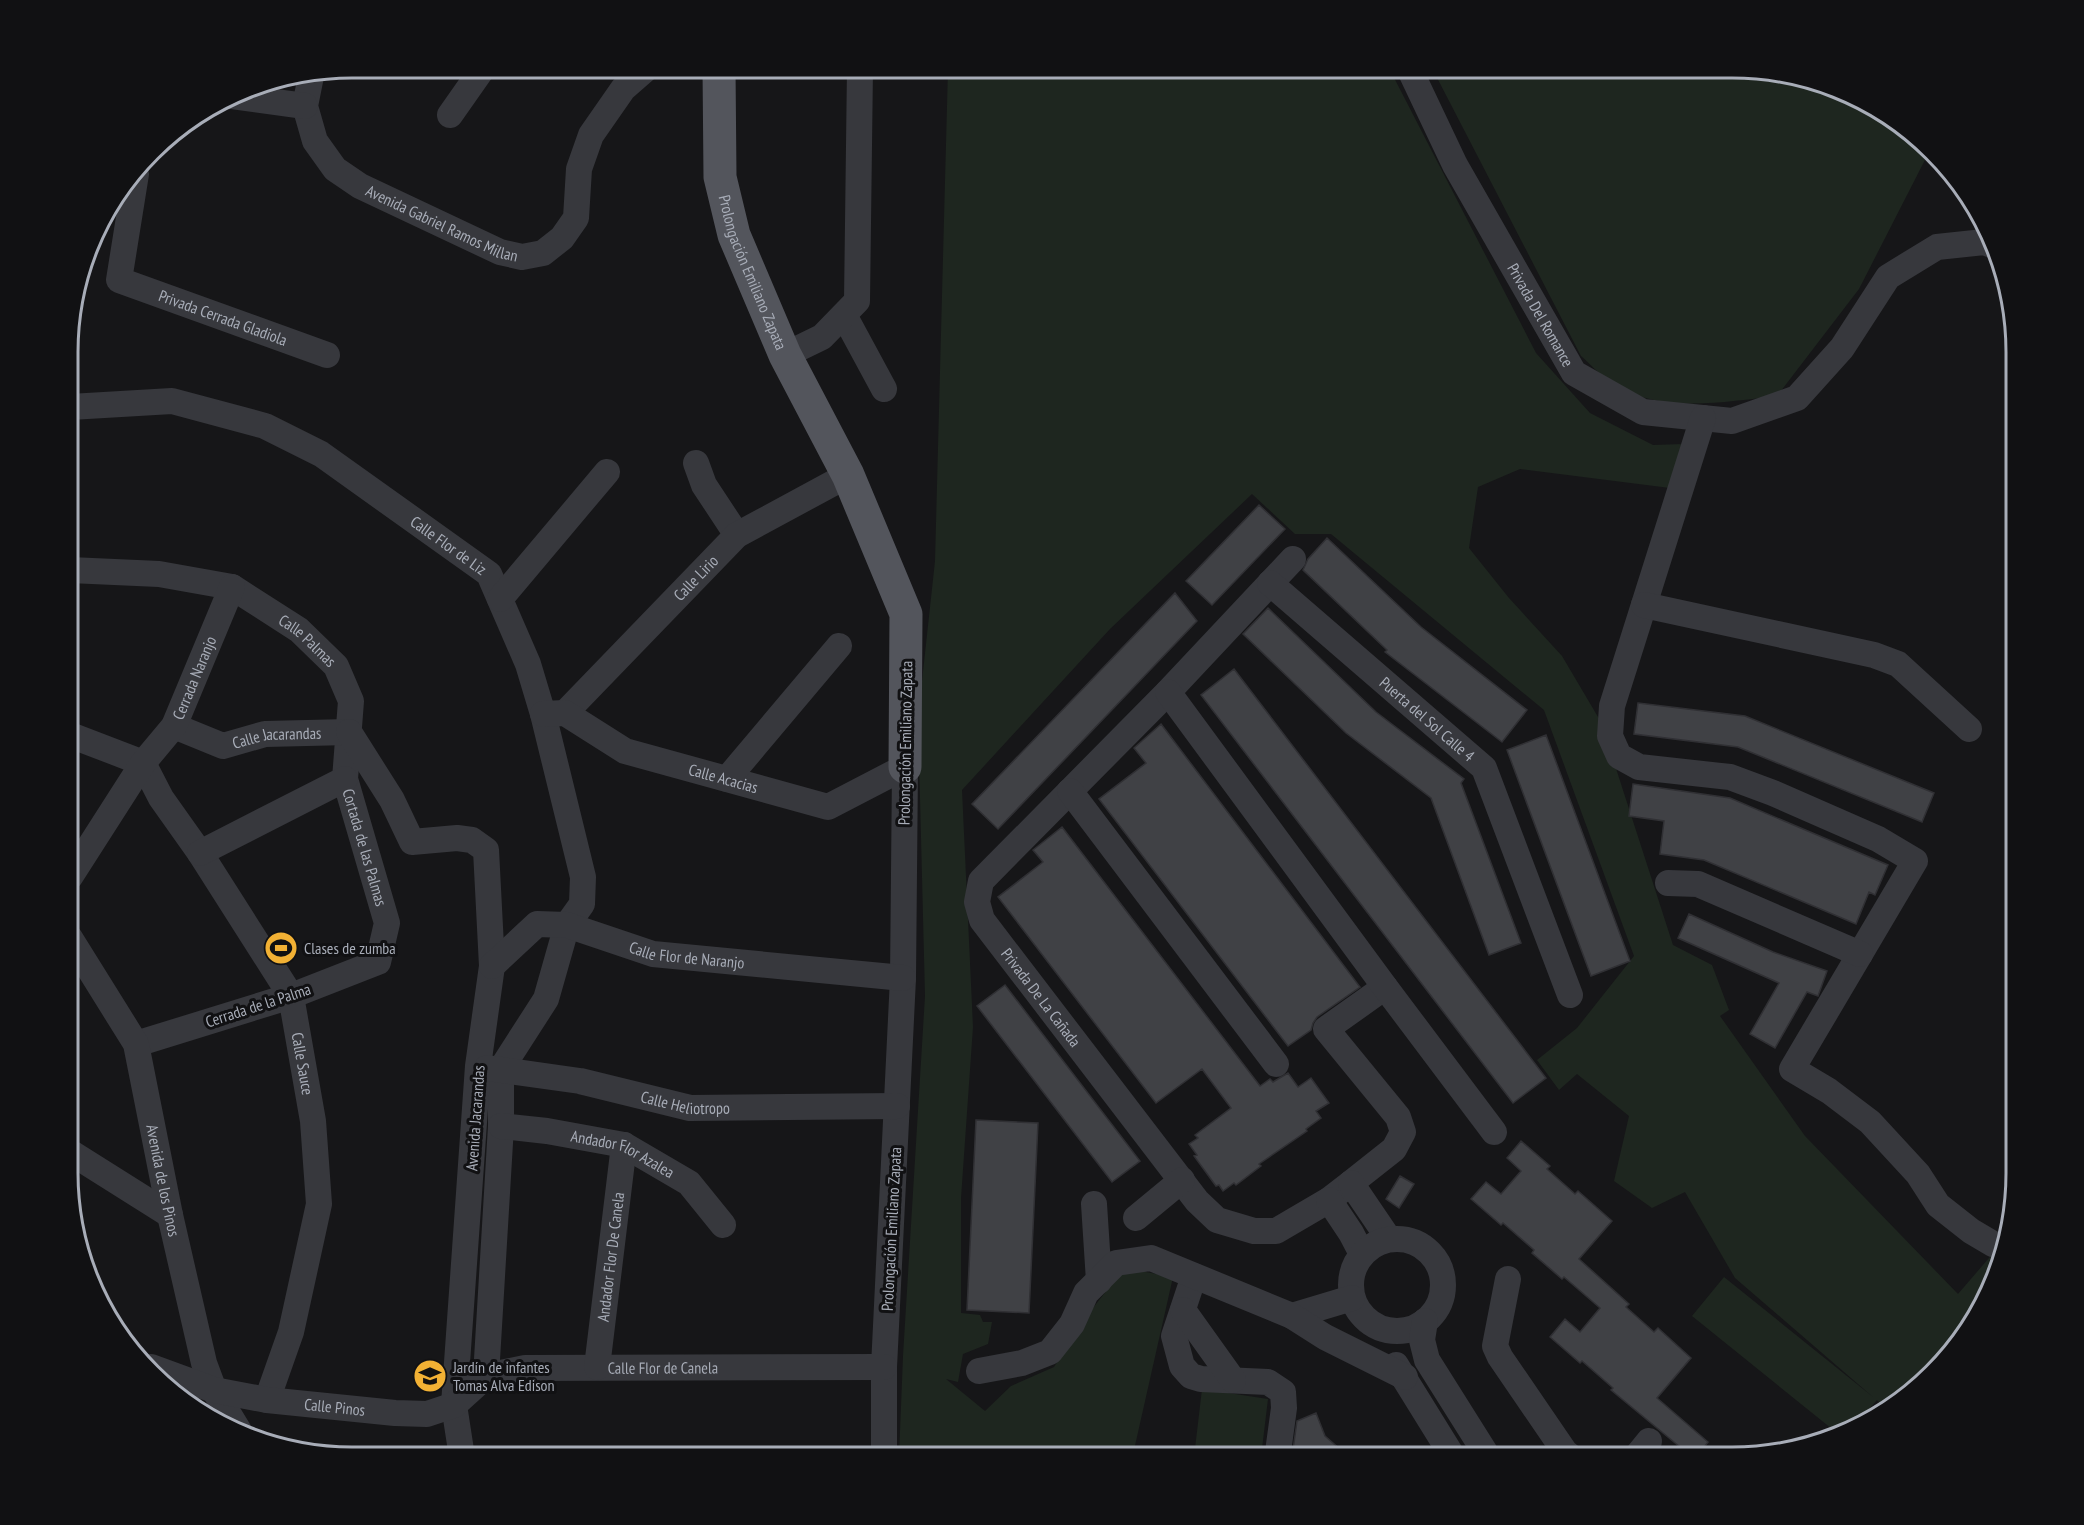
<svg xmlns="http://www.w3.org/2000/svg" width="2084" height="1525" viewBox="0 0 2084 1525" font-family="'PT Sans Narrow',sans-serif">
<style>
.green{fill:#1e261f}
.building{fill:#404145;stroke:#303034;stroke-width:1.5}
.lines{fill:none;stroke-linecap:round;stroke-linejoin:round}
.minor{stroke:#37383d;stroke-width:26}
.major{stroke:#53555c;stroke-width:33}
.labels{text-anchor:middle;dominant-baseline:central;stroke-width:6;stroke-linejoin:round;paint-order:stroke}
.street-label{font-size:16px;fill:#a8adb8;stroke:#111113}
.poi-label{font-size:16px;fill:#a8adb8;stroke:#111113;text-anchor:start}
.rim{fill:none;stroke:#a8adb8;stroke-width:3}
</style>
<rect width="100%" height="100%" fill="#161618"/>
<path class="green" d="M 948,68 L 1389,68 L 1536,353 L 1590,413 L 1653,445 L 1683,444 L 1670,488 L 1520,469 L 1478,487 L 1469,548 L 1509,598 L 1562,656 L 1601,722 L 1673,945 L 1712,965 L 1729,1010 L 1720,1016 L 1805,1136 L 1958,1294 L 2007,1237 L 2001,1265 L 1958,1347 L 1858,1428 L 1856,1428 L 1879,1402 L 1877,1400 L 1852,1429 L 1837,1433 L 1692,1316 L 1724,1277 L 1873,1397 L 1735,1278 L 1685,1192 L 1652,1208 L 1614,1181 L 1629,1116 L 1577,1074 L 1559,1090 L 1537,1060 L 1577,1028 L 1634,956 L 1544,710 L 1331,534 L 1295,534 L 1252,494 L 1110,629 L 962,790 L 973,1027 L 961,1198 L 961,1313 L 980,1315 L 983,1322 L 992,1322 L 988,1344 L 963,1354 L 958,1382 L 946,1379 L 985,1411 L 1011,1386 L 1054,1367 L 1086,1317 L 1124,1268 L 1173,1277 L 1134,1450 L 1137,1457 L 899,1457 L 903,1356 L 925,996 L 918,718 L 935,561 Z
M 1432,68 L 1750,68 L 1841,89 L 1906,126 L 1928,154 L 1859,289 L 1777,396 C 1722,402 1657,415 1609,381 C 1599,374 1590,364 1581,356 Z
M 1202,1389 L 1268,1399 L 1261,1457 L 1194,1457 Z"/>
<path class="building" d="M 1259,505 L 1285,529 L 1212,605 L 1186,581 Z
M 1327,538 L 1421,627 L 1527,710 L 1502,742 L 1385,652 L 1387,650 L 1303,570 L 1308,559 Z
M 1175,593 L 1197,621 L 998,829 L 972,804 Z
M 1268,608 L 1376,712 L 1464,779 L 1461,783 L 1521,943 L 1489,955 L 1431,798 L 1346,733 L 1243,634 Z
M 1234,669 L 1546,1078 L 1513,1103 L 1201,695 Z
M 1638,703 L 1745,716 L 1934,793 L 1922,822 L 1738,747 L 1634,734 Z
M 1161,724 L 1360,987 L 1317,1017 L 1313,1023 L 1311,1030 L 1288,1046 L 1099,799 L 1146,763 L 1134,748 Z
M 1546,735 L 1630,961 L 1591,976 L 1507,750 Z
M 1633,784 L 1730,798 L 1888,865 L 1875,895 L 1869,892 L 1856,924 L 1704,860 L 1660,854 L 1664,821 L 1629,816 Z
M 1062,827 L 1260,1086 L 1270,1079 L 1273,1082 L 1288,1073 L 1298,1087 L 1311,1078 L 1329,1103 L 1316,1111 L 1321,1118 L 1306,1129 L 1307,1131 L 1259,1164 L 1261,1166 L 1236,1185 L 1234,1183 L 1223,1191 L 1219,1185 L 1216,1186 L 1194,1156 L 1197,1155 L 1189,1144 L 1198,1138 L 1195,1135 L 1231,1108 L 1202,1069 L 1156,1103 L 998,897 L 1043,862 L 1033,850 Z
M 1689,914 L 1773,952 L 1827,971 L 1818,996 L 1807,992 L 1775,1048 L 1750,1034 L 1779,983 L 1678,938 Z
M 1005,985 L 1140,1161 L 1112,1182 L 977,1006 Z
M 976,1120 L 1038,1123 L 1029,1313 L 967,1310 Z
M 1521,1141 L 1550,1166 L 1547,1169 L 1575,1194 L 1578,1191 L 1612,1221 L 1579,1259 L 1629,1304 L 1626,1307 L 1654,1332 L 1658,1328 L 1691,1358 L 1657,1398 L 1708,1442 L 1705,1446 L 1719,1457 L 1670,1457 L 1680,1447 L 1611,1390 L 1613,1388 L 1582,1361 L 1580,1363 L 1550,1337 L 1565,1319 L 1580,1332 L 1600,1308 L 1564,1277 L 1562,1279 L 1532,1253 L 1534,1250 L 1503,1223 L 1501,1225 L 1471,1199 L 1486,1182 L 1501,1194 L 1521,1171 L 1507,1158 Z
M 1400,1176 L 1414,1184 L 1399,1208 L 1386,1199 Z
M 1316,1413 L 1325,1436 L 1349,1457 L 1292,1457 L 1297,1421 Z"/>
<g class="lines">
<g class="minor">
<path id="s1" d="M 1409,68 L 1455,165 L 1574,373 L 1643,412 L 1732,421 L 1797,398 L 1842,348 L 1888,277 L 1937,247 L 1984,242 L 1992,245"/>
<path id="s2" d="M 311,76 L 305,106 L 315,141 L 335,169 L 360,186 L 500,252 L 522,257 L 543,253 L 562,238 L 576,218 L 579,169 L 591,135 L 623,89 L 647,68"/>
<path d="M 232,96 L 305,106"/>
<path d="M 450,115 L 483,68"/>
<path id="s3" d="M 136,174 L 119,280 L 327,355"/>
<path d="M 844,315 L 884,389"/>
<path d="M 785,355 L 822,337 L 857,301 L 860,68"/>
<path id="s4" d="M 70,407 L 172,401 L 265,426 L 321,454 L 489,574 L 528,664 L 543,714 L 583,877 L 582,904 L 567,925 L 546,999 L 501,1069 L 501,1126 L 486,1376"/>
<path d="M 1703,418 L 1612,706 L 1610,736 L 1619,756 L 1639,767 L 1730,777 L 1773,793 L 1878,839 L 1915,861 L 1792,1069 L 1829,1091 L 1870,1122 L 1918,1174 L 1938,1205 L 1971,1231 L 1993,1244"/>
<path d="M 696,463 L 704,485 L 737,535"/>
<path id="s5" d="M 1293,559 L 1168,692 L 981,881 L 977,902 L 982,920 L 1197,1201 L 1217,1220 L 1254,1231 L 1276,1231 L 1329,1200 L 1351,1183 L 1394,1149 L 1403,1132 L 1398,1117 L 1326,1029 L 1385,987"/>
<path id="s6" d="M 70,570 L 159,574 L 232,587 L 299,630 L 336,666 L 351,701 L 345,779 L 387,923 L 378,962 L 291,996 L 136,1044"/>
<path id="s7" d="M 1270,583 L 1484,768 L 1570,995"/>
<path d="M 500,599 L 607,472"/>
<path d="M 1644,605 L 1874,655 L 1898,664 L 1969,729"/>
<path d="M 1168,692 L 1385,987 L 1494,1132"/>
<path id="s8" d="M 565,713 L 737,535 L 848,475"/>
<path id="s9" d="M 543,714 L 565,713 L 625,751 L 828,807 L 905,767 L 903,978 L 884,1367 L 884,1457"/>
<path id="s10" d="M 174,726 L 223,746 L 265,734 L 349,732"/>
<path d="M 349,732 L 392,800 L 412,842 L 457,838 L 472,840 L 486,850 L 492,966 L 478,1066 L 454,1405 L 462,1457"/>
<path d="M 70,735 L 143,763"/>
<path id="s11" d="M 143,763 L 161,798 L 200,853 L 291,996 L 313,1121 L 319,1204 L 291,1332 L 267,1400"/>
<path d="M 727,779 L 839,646"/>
<path d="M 1070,791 L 1276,1064"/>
<path d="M 200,853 L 345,779"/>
<path id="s12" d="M 70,877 L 143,763 L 174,726 L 232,587"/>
<path d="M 1668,883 L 1698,884 L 1860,954"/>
<path id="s13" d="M 70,938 L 136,1044 L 170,1215 L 204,1363 L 214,1390 L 239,1431"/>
<path id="s14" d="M 492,966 L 537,924 L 567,925 L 653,954 L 903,978"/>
<path id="s15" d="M 487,1068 L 580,1081 L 690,1108 L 897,1106"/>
<path id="s16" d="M 501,1126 L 547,1131 L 624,1145 L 689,1183 L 723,1225"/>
<path d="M 70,1152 L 170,1215"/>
<path d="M 1351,1183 L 1389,1239"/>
<path d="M 1329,1200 L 1351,1233 L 1362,1254"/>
<path d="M 1094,1204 L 1099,1281"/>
<path d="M 1136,1218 L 1182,1180"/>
<circle cx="1397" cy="1285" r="46"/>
<path d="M 1194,1276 L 1174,1336 L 1182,1366 L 1191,1376 L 1201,1379 L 1268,1382 L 1283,1392 L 1284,1408 L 1278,1452"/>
<path d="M 1508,1279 L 1495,1346 L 1500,1357 L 1565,1452 L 1571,1457"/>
<path d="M 1183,1310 L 1233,1380"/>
<path d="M 1292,1316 L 1352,1298"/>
<path d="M 1425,1321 L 1422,1340 L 1427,1360 L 1488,1457"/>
<path d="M 1396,1365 L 1453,1457"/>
<path id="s17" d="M 151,1367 L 214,1390 L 267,1400 L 395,1413 L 427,1414 L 454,1405 L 486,1376 L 525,1368 L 884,1367"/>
<path id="s18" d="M 597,1367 L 624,1145"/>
<path d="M 979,1371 L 1022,1363 L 1050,1352 L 1072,1324 L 1086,1293 L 1116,1263 L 1151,1258 L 1292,1316 L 1325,1337 L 1405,1377"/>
<path d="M 1636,1457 L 1649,1441"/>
</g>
<path class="major" id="s19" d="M 719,68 L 720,177 L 734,235 L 785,355 L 848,475 L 906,614 L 905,767"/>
</g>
<defs>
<symbol id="stadium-disc" viewBox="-11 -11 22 22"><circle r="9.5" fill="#f2b134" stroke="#111113"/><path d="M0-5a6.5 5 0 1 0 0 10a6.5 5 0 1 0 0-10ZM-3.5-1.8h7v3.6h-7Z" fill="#111"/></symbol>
<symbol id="school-disc" viewBox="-11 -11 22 22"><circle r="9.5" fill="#f2b134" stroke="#111113"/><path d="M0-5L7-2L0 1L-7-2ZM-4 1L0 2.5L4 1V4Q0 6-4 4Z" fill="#111"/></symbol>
</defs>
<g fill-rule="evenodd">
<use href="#stadium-disc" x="262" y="929" width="38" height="38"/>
<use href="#school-disc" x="411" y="1357" width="38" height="38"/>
</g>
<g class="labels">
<g class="street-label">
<text stroke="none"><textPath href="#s2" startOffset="222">Avenida Gabriel Ramos Millan</textPath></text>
<text stroke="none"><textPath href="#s19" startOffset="210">Prolongación Emiliano Zapata</textPath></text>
<text stroke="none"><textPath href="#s1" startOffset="280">Privada Del Romance</textPath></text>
<text stroke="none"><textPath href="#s3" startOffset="218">Privada Cerrada Gladiola</textPath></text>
<text stroke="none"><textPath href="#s4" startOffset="418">Calle Flor de Liz</textPath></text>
<text stroke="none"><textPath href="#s8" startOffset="188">Calle Lirio</textPath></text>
<text stroke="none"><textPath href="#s6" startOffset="256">Calle Palmas</textPath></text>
<text stroke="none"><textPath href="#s12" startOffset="236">Cerrada Naranjo</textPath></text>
<text stroke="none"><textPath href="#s7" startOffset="208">Puerta del Sol Calle 4</textPath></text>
<text stroke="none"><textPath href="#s10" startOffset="108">Calle Jacarandas</textPath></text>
<text transform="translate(905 743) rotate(-89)">Prolongación Emiliano Zapata</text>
<text stroke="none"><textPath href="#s9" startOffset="195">Calle Acacias</textPath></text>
<text stroke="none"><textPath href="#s6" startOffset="482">Cortada de las Palmas</textPath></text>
<text stroke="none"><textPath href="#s14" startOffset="216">Calle Flor de Naranjo</textPath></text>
<text stroke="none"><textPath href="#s5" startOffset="586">Privada De La Cañada</textPath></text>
<text transform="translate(258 1005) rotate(-18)">Cerrada de la Palma</text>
<text stroke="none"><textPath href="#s11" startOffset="345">Calle Sauce</textPath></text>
<text stroke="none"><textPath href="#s15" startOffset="202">Calle Heliotropo</textPath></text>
<text transform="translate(475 1118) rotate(-86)">Avenida Jacarandas</text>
<text stroke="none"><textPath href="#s16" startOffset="126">Andador Flor Azalea</textPath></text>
<text stroke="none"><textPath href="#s13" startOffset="264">Avenida de los Pinos</textPath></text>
<text transform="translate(891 1229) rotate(-87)">Prolongación Emiliano Zapata</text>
<text stroke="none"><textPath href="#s18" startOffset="111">Andador Flor De Canela</textPath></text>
<text stroke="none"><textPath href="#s17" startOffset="531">Calle Flor de Canela</textPath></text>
<text stroke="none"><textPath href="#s17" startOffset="189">Calle Pinos</textPath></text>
</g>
<g class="poi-label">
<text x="304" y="948">Clases de zumba</text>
<text x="453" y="1367">Jardín de infantes<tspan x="453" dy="18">Tomas Alva Edison</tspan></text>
</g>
</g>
<path d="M0 0H2084V1525H0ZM352 78H1732A274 274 0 0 1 2006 352V1173A274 274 0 0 1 1732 1447H352A274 274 0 0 1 78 1173V352A274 274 0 0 1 352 78Z" fill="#111113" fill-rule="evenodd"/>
<path class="rim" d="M352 78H1732A274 274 0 0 1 2006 352V1173A274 274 0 0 1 1732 1447H352A274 274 0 0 1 78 1173V352A274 274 0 0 1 352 78Z"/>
</svg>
